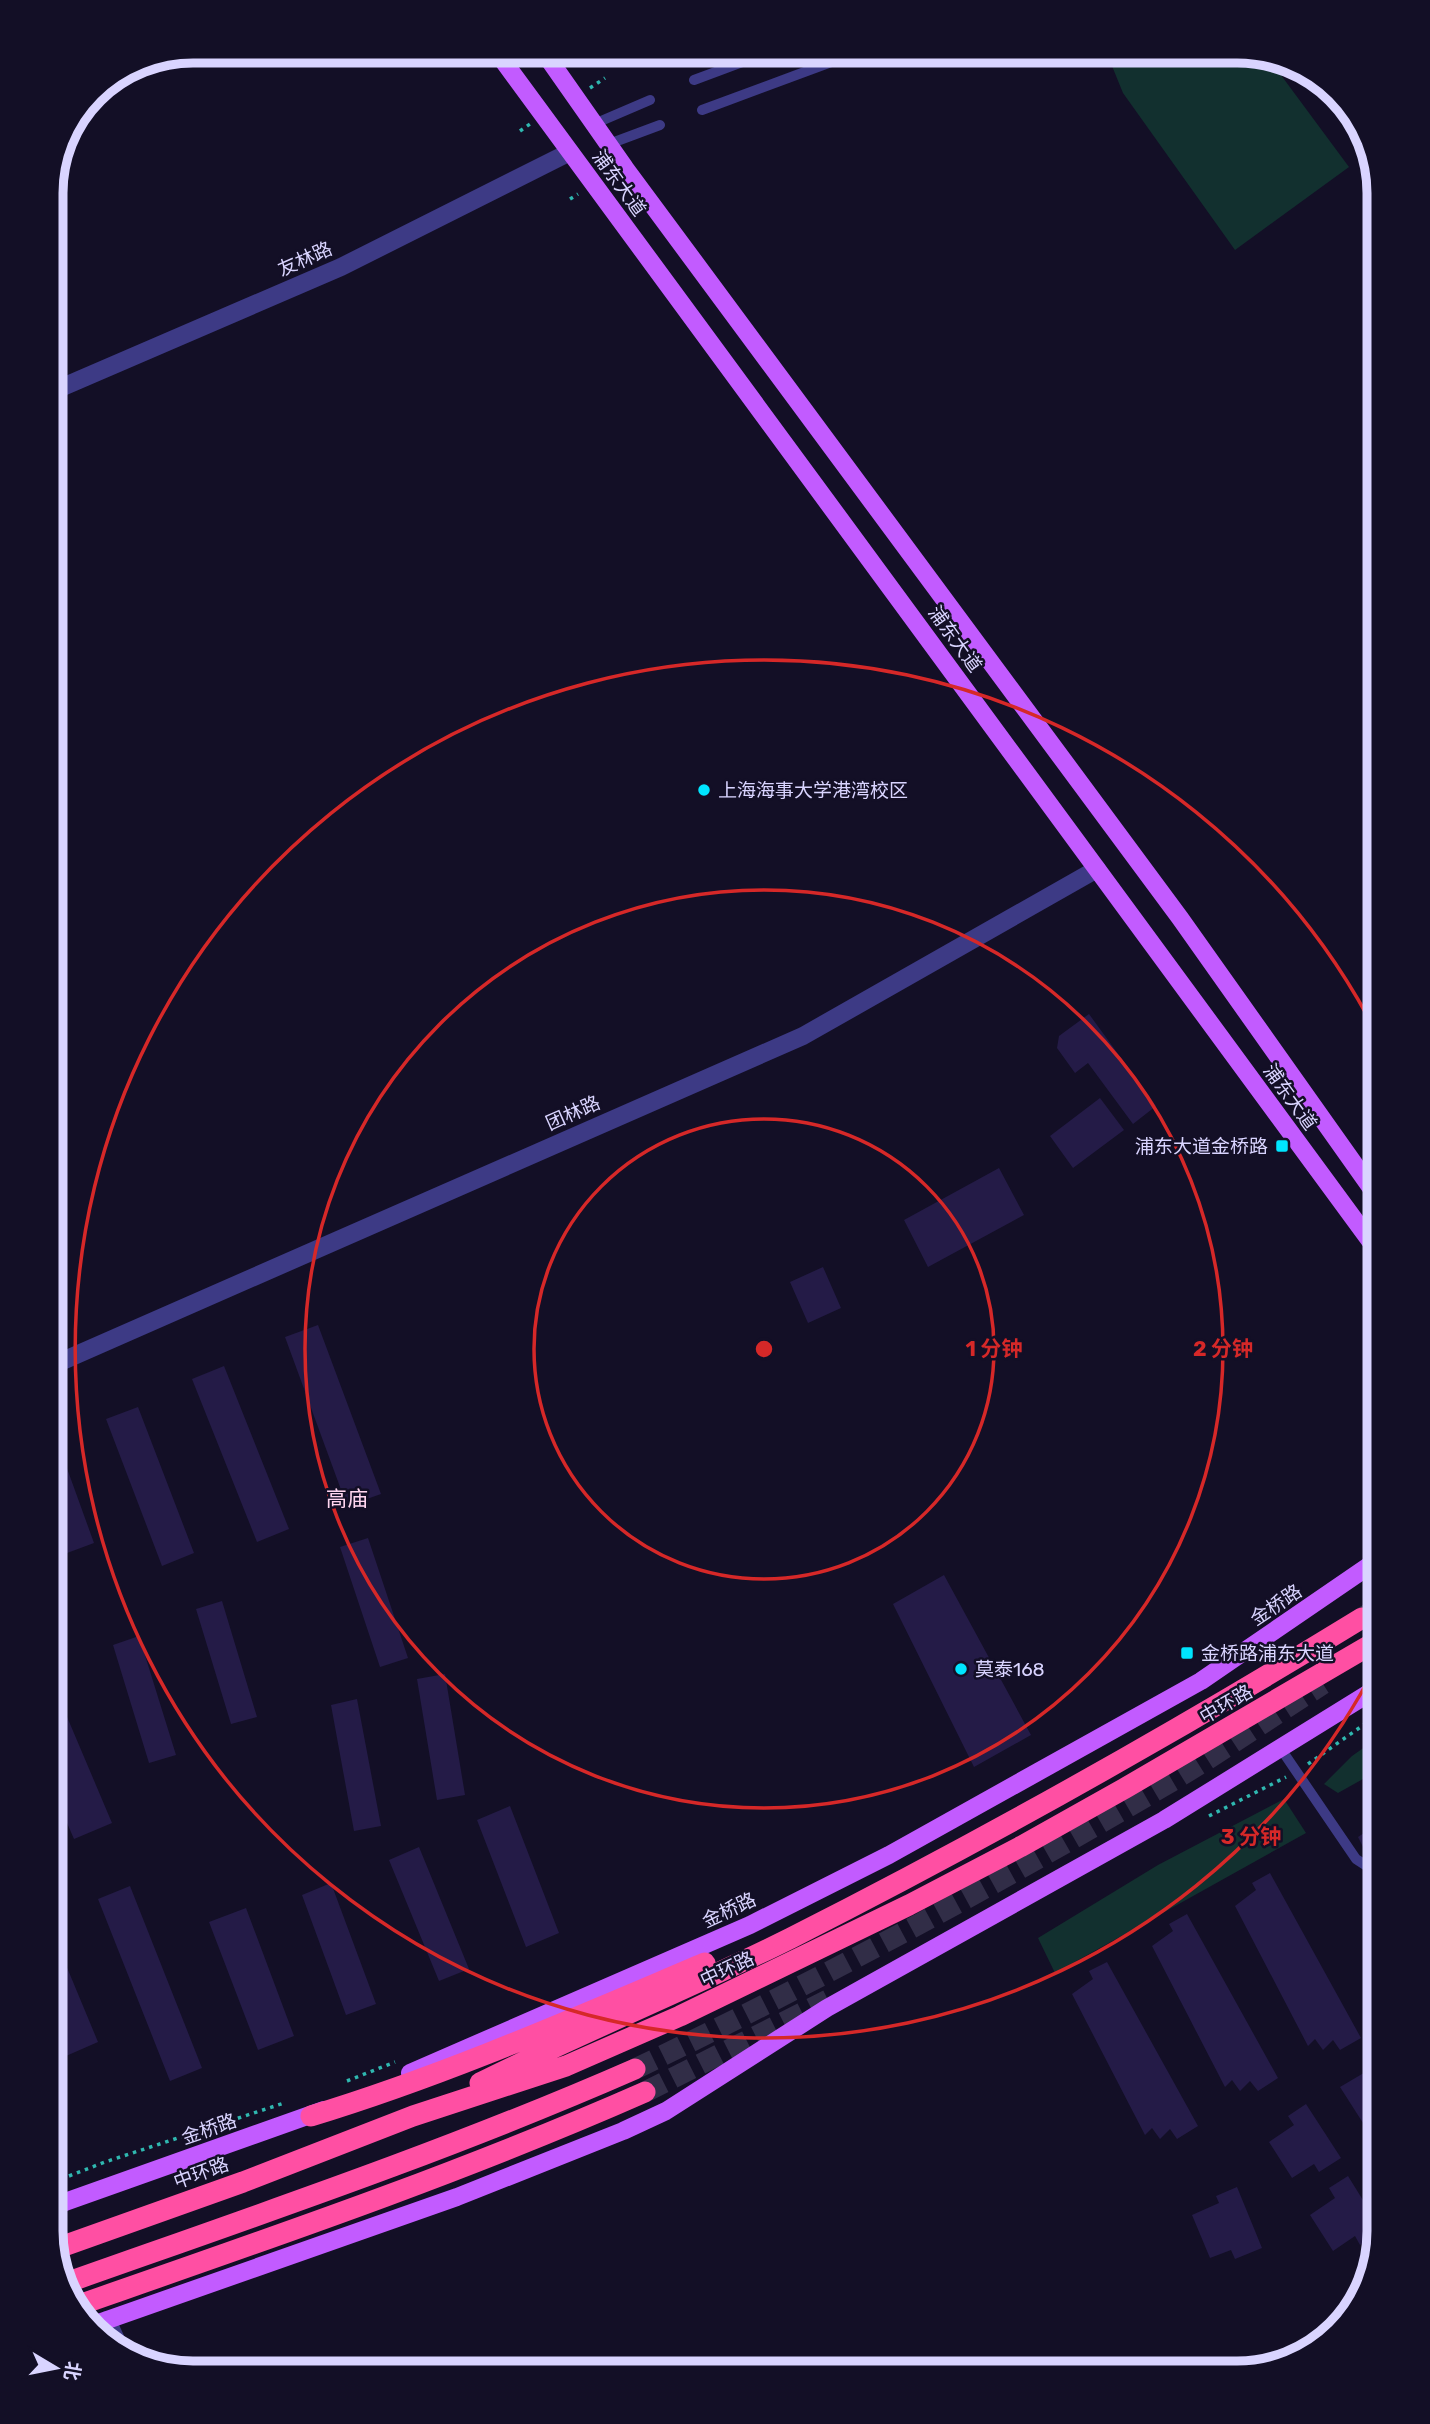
<svg xmlns="http://www.w3.org/2000/svg" width="1430" height="2424" viewBox="0 0 1430 2424" font-family="Rubik,'Noto Sans SC',sans-serif">
<style>
.green{fill:#12302f}
.building{fill:#241b47}
.lines{fill:none;stroke-linecap:round;stroke-linejoin:round}
.highway-tunnel{stroke:#312d47;stroke-width:21;stroke-dasharray:21 10;stroke-linecap:butt}
.path{stroke:#2fb8b0;stroke-width:3.5;stroke-dasharray:3.5 5;stroke-linecap:butt}
.lane{stroke:#3d3a85;stroke-width:10}
.street{stroke:#3d3a85;stroke-width:18}
.primary{stroke:#c25bff;stroke-width:18}
.highway{stroke:#ff4fa3;stroke-width:21}
.ring{fill:none;stroke:#d62828;stroke-width:3.5}
.poi-dot{fill:#00e5ff;stroke:#130f26;stroke-width:2.5}
.labels{text-anchor:middle;dominant-baseline:central;stroke-width:5;stroke-linejoin:round;paint-order:stroke}
.street-label{font-size:19px;fill:#d9d4ff;stroke:#130f26}
.poi-label{font-size:19px;fill:#d9d4ff;stroke:#130f26;text-anchor:start}
.neighbourhood-label{font-size:21px;fill:#ffd6f0;stroke:#130f26}
.rim{fill:none;stroke:#d9d4ff;stroke-width:9}
.centre{fill:#d62828;stroke:#130f26;stroke-width:3.5}
.ring-label{font-size:21px;text-anchor:middle;font-weight:bold;fill:#d62828;stroke:#130f26;stroke-width:5;stroke-linejoin:round;paint-order:stroke}
</style>
<rect width="100%" height="100%" fill="#130f26"/>
<path class="green" d="M 1114,51 L 1246,51 L 1269,59 L 1349,167 L 1235,250 L 1123,93 L 1112,66 Z
M 1379,1737 L 1379,1770 L 1338,1793 L 1324,1784 L 1352,1756 Z
M 1284,1799 L 1306,1833 L 1055,1973 L 1038,1938 L 1158,1865 Z"/>
<path class="building" d="M 1089,1014 L 1156,1106 L 1133,1124 L 1088,1063 L 1075,1073 L 1057,1048 L 1059,1036 Z
M 1100,1098 L 1124,1130 L 1073,1168 L 1050,1136 Z
M 999,1168 L 1024,1215 L 928,1267 L 904,1220 Z
M 823,1267 L 841,1308 L 808,1323 L 790,1282 Z
M 318,1325 L 381,1494 L 347,1506 L 285,1337 Z
M 224,1366 L 289,1529 L 257,1542 L 192,1379 Z
M 138,1407 L 194,1553 L 162,1566 L 106,1419 Z
M 51,1424 L 94,1543 L 51,1559 Z
M 368,1538 L 408,1658 L 380,1667 L 340,1547 Z
M 944,1575 L 1031,1735 L 974,1767 L 893,1604 Z
M 222,1601 L 257,1717 L 231,1724 L 196,1609 Z
M 139,1636 L 176,1755 L 149,1763 L 113,1645 Z
M 445,1674 L 465,1795 L 437,1800 L 417,1679 Z
M 51,1679 L 112,1823 L 74,1839 L 51,1786 Z
M 357,1699 L 381,1826 L 354,1831 L 331,1705 Z
M 510,1806 L 559,1933 L 526,1947 L 477,1820 Z
M 1379,1823 L 1379,1866 L 1369,1859 L 1358,1837 Z
M 419,1847 L 469,1969 L 439,1981 L 389,1860 Z
M 1270,1873 L 1361,2038 L 1340,2050 L 1333,2040 L 1323,2050 L 1315,2039 L 1308,2046 L 1235,1906 L 1256,1890 L 1252,1883 Z
M 331,1883 L 376,2004 L 346,2015 L 302,1895 Z
M 130,1886 L 202,2068 L 170,2081 L 98,1899 Z
M 246,1908 L 294,2036 L 258,2050 L 209,1922 Z
M 1187,1914 L 1278,2078 L 1258,2091 L 1250,2081 L 1240,2091 L 1232,2080 L 1225,2087 L 1152,1946 L 1173,1931 L 1169,1924 Z
M 51,1929 L 98,2042 L 66,2056 L 51,2020 Z
M 1107,1962 L 1198,2126 L 1177,2139 L 1170,2129 L 1160,2139 L 1152,2128 L 1145,2135 L 1072,1994 L 1093,1979 L 1089,1971 Z
M 1379,2064 L 1379,2148 L 1340,2087 Z
M 1306,2104 L 1341,2158 L 1319,2172 L 1314,2164 L 1292,2178 L 1269,2142 L 1294,2125 L 1288,2116 Z
M 1348,2176 L 1379,2226 L 1379,2231 L 1360,2245 L 1355,2236 L 1333,2251 L 1310,2215 L 1335,2198 L 1329,2188 Z
M 1237,2187 L 1262,2248 L 1235,2259 L 1231,2250 L 1210,2258 L 1192,2215 L 1219,2203 L 1216,2196 Z"/>
<g class="lines">
<path class="highway-tunnel" d="M 1362,1618 L 1379,1607
M 635,2069 C 815,1982 991,1888 1162,1787 C 1217,1755 1269,1718 1323,1684
M 645,2092 L 828,2000"/>
<path class="path" d="M 590,88 L 605,78
M 520,131 L 530,124
M 570,199 L 578,194
M 1308,1764 L 1379,1714
M 1209,1816 L 1286,1777
M 347,2081 L 395,2062
M 69,2176 L 105,2162 L 284,2103"/>
<path class="lane" d="M 694,80 L 772,51
M 702,110 L 861,51
M 594,124 L 650,100
M 609,144 L 660,125
M 1281,1749 L 1356,1859 L 1379,1874"/>
<path class="street" d="M 51,392 L 341,267 L 570,152
M 51,1366 L 803,1036 L 1097,869
M 51,2181 L 60,2204
M 107,2320 L 121,2351"/>
<path class="primary" d="M 496,51 L 1379,1253
M 543,51 L 625,168 L 1180,918 L 1379,1199
M 410,2073 L 750,1925 L 889,1855 L 1201,1681 L 1379,1559
M 51,2207 L 324,2110
M 93,2325 L 457,2197 L 623,2131 L 666,2111 L 827,2008 L 1164,1820 L 1379,1687"/>
<path class="highway" d="M 480,2083 C 582,2032 689,1989 791,1938 C 986,1839 1176,1732 1362,1618
M 311,2116 C 446,2075 575,2018 705,1963
M 55,2249 L 243,2182 L 413,2116 L 566,2066 L 680,2016 L 909,1905 L 1020,1847 L 1127,1787 L 1377,1641
M 63,2284 C 255,2216 448,2151 635,2069
M 76,2306 C 268,2239 459,2174 645,2092"/>
</g>
<g class="ring">
<circle cx="764" cy="1349" r="230"/>
<circle cx="764" cy="1349" r="459"/>
<path d="M1378 1662A689 689 0 1 1 1378 1036"/>
</g>
<g class="poi-dot">
<circle cx="704" cy="790" r="7"/>
<rect x="1275" y="1139" width="14" height="14" rx="3.5"/>
<rect x="1180" y="1646" width="14" height="14" rx="3.5"/>
<circle cx="961" cy="1669" r="7"/>
</g>
<g class="labels">
<g class="street-label">
<text transform="translate(619 183) rotate(54)">浦东大道</text>
<text transform="translate(305 259) rotate(-24)">友林路</text>
<text transform="translate(955 639) rotate(54)">浦东大道</text>
<text transform="translate(1290 1097) rotate(54)">浦东大道</text>
<text transform="translate(573 1113) rotate(-24)">团林路</text>
<text transform="translate(1276 1605) rotate(-34)">金桥路</text>
<text transform="translate(1226 1704) rotate(-30)">中环路</text>
<text transform="translate(729 1910) rotate(-25)">金桥路</text>
<text transform="translate(727 1969) rotate(-25)">中环路</text>
<text transform="translate(209 2129) rotate(-19)">金桥路</text>
<text transform="translate(201 2173) rotate(-20)">中环路</text>
</g>
<g class="poi-label">
<text x="718" y="790">上海海事大学港湾校区</text>
<text x="1268" y="1146" text-anchor="end">浦东大道金桥路</text>
<text x="1201" y="1653">金桥路浦东大道</text>
<text x="975" y="1669">莫泰168</text>
</g>
<g class="neighbourhood-label">
<text x="347" y="1498">高庙</text>
</g>
</g>
<path d="M0 0H1430V2424H0ZM193 63H1237A130 130 0 0 1 1367 193V2231A130 130 0 0 1 1237 2361H193A130 130 0 0 1 63 2231V193A130 130 0 0 1 193 63Z" fill="#130f26" fill-rule="evenodd"/>
<path class="rim" d="M193 63H1237A130 130 0 0 1 1367 193V2231A130 130 0 0 1 1237 2361H193A130 130 0 0 1 63 2231V193A130 130 0 0 1 193 63Z"/>
<circle cx="764" cy="1349" r="10" class="centre"/>
<g class="ring-label">
<text x="994" y="1356">1 分钟</text>
<text x="1223" y="1356">2 分钟</text>
<text x="1251" y="1844">3 分钟</text>
</g>
<g transform="translate(56 2368) rotate(100)" stroke="#130f26" stroke-width="5" paint-order="stroke">
<path d="M0-5L12 26L0 18L-12 26Z" fill="#d9d4ff"/>
<text y="-10" font-size="19" font-weight="bold" text-anchor="middle" fill="#d9d4ff">北</text>
</g>
</svg>
